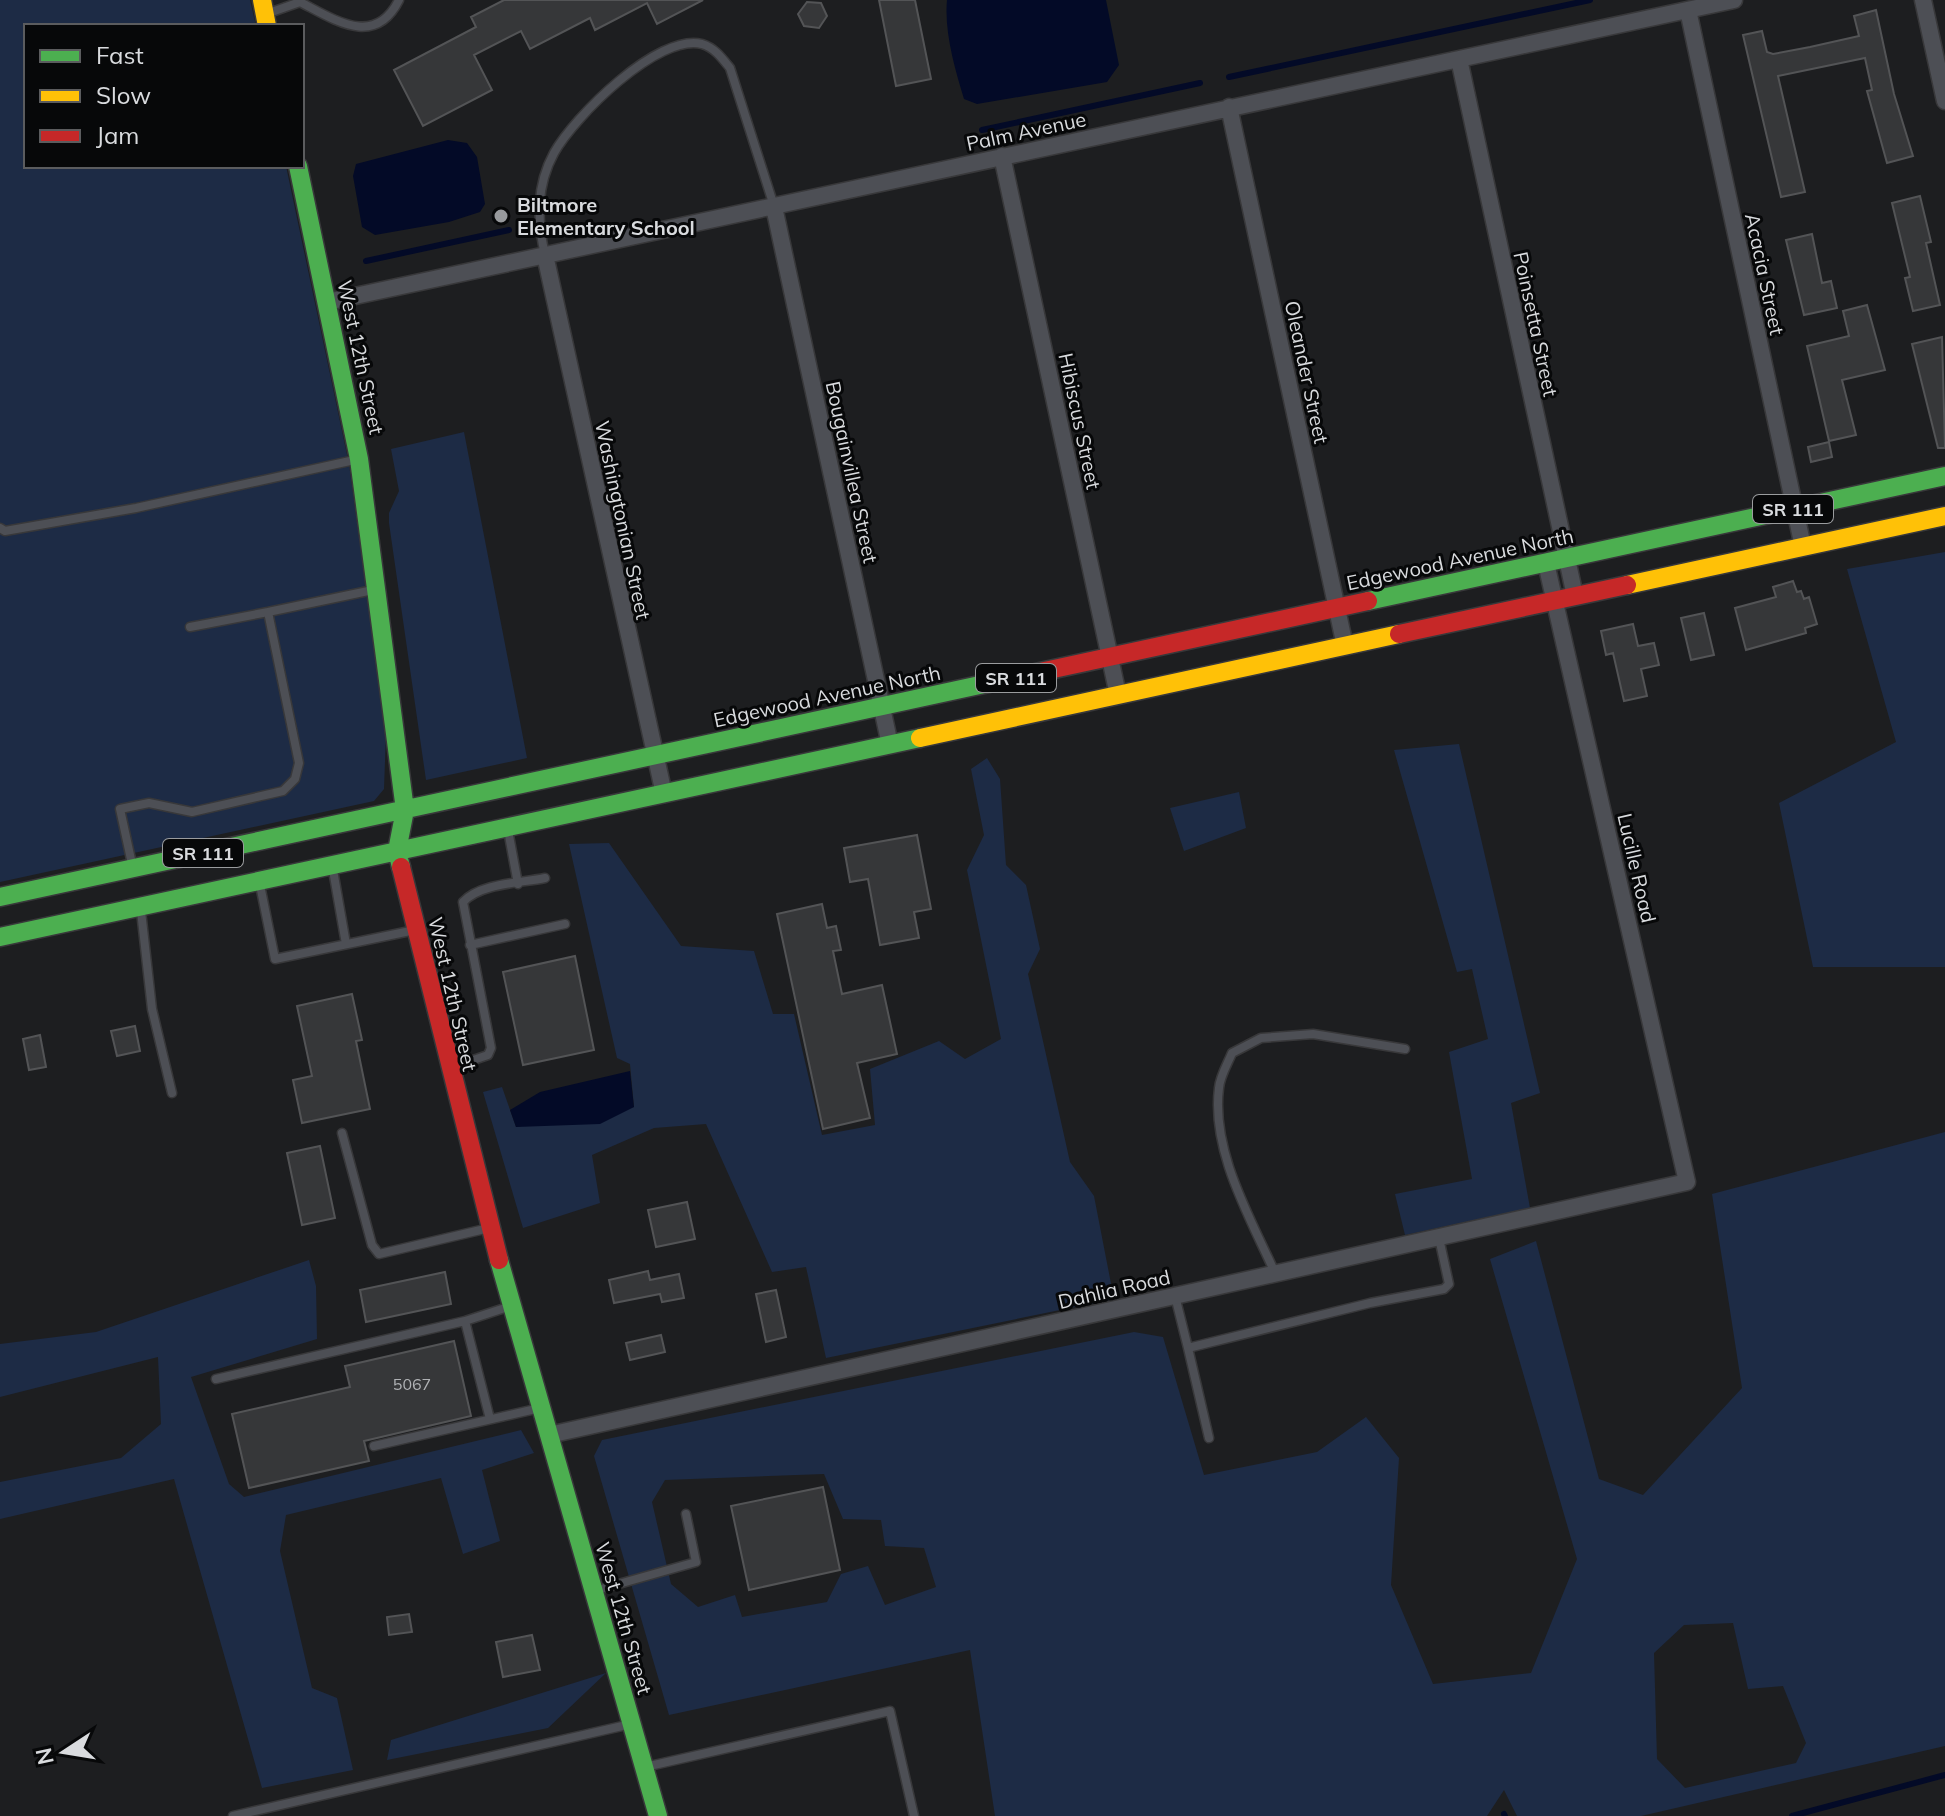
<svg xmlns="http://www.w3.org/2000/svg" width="1945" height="1816" viewBox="0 0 1945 1816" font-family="Mulish,sans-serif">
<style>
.green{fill:#1d2b45;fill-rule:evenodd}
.water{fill:#030a27}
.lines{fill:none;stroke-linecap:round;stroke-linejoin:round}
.stream{stroke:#030a27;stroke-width:6}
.building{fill:#363739;stroke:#535456;stroke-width:2}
.lane-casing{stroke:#38383a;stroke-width:11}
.street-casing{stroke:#38383a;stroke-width:19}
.fast-casing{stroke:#38383a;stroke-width:21}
.slow-casing{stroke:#38383a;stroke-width:21}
.jam-casing{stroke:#38383a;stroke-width:21}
.lane{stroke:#4d4f55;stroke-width:8}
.street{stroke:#4d4f55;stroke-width:16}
.fast{stroke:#4caf50;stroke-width:18}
.slow{stroke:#ffc107;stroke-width:18}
.jam{stroke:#c62828;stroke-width:18}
.poi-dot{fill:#97999c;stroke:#070809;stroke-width:3}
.labels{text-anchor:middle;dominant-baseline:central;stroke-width:6;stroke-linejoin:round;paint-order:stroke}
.number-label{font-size:16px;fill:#b0b2b5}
.shield{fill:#070809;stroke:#9a9c9e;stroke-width:2}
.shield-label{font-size:18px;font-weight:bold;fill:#d9dbde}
.street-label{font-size:20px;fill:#d9dbde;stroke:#070809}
.poi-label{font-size:20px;font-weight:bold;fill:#d9dbde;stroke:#070809;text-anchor:start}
</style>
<rect width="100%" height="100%" fill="#1d1e20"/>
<path class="green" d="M 0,0 L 250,0 L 256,26 L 26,26 L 26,166 L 286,166 L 349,464 L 386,733 L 384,789 L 374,801 L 0,882 Z
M 464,432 L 527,758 L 426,780 L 389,523 L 389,513 L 399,491 L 391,449 Z
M 1945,552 L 1945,967 L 1813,967 L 1779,803 L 1896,742 L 1847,569 Z
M 1459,744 L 1540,1093 L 1511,1103 L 1530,1208 L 1405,1235 L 1395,1194 L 1472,1179 L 1449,1052 L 1488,1039 L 1472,969 L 1457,972 L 1394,750 Z
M 987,758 L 1000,779 L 1006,865 L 1026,885 L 1040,949 L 1028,974 L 1070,1162 L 1094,1196 L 1114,1299 L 826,1358 L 806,1267 L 772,1272 L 706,1124 L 654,1128 L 592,1155 L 600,1203 L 523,1228 L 483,1092 L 502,1087 L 516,1127 L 634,1107 L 630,1064 L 617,1058 L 569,844 L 609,843 L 681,946 L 754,951 L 773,1014 L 794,1014 L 822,1135 L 875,1125 L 870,1069 L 939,1041 L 965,1059 L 1001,1039 L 967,870 L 984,835 L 971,769 Z
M 1239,792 L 1246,828 L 1184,851 L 1170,808 Z
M 1945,1132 L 1945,1746 L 1641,1816 L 1517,1816 L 1504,1790 L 1487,1816 L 995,1816 L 970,1650 L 669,1715 L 594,1456 L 602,1440 L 1134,1332 L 1163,1337 L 1204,1475 L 1317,1452 L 1366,1417 L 1399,1458 L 1391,1585 L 1433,1684 L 1531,1673 L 1577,1559 L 1490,1259 L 1536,1241 L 1599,1479 L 1643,1495 L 1742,1388 L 1712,1194 ZM 824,1474 L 843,1519 L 881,1520 L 885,1546 L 924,1548 L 936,1587 L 885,1605 L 868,1566 L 841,1574 L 827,1602 L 742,1617 L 735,1595 L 698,1607 L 671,1584 L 652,1502 L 665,1480 ZM 1733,1623 L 1748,1689 L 1783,1686 L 1806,1743 L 1796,1763 L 1685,1788 L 1657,1759 L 1654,1653 L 1684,1625 Z
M 309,1260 L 316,1286 L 317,1339 L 191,1377 L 229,1484 L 244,1497 L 521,1430 L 534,1453 L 482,1470 L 500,1541 L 463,1554 L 441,1478 L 286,1515 L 280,1551 L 312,1688 L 337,1698 L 353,1770 L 262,1788 L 174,1479 L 0,1519 L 0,1482 L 121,1458 L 161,1424 L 158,1357 L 0,1397 L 0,1344 L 96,1332 Z
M 606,1673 L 548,1728 L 387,1760 L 391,1740 Z"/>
<path class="water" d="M 947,0 L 1106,0 L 1119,65 L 1107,82 L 977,104 L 964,99 C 955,69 944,32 947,0 Z
M 448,140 L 467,143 L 477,157 L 485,204 L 480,212 L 449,222 L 375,235 L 362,227 L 353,176 L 356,164 Z
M 630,1071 L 634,1107 L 600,1124 L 516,1127 L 510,1110 L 540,1092 Z"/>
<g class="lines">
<path class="stream" d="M 1229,77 L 1590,0
M 982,130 L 1200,83
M 366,261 L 509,230
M 1504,1814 L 1505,1816
M 1792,1816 L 1945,1775"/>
</g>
<path class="building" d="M 504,0 L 703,0 L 657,24 L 647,3 L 595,30 L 590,18 L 530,49 L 521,31 L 474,55 L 492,90 L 423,126 L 394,70 L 476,27 L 471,17 Z
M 879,0 L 915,0 L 931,79 L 896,86 Z
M 807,2 L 821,3 L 827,16 L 819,28 L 804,26 L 798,14 Z
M 1876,10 L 1894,94 L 1913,156 L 1887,163 L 1867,91 L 1872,90 L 1865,58 L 1778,76 L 1805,192 L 1781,197 L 1743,35 L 1762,31 L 1767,52 L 1773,54 L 1810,47 L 1859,36 L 1854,16 Z
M 1920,196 L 1931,242 L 1926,243 L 1940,305 L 1913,311 L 1905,278 L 1910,277 L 1892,203 Z
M 1812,234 L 1822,283 L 1831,281 L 1837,308 L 1804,315 L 1786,240 Z
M 1867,305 L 1885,370 L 1842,380 L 1856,435 L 1829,441 L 1807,346 L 1849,336 L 1843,311 Z
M 1942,337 L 1945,448 L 1938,448 L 1912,344 Z
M 1829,442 L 1832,457 L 1811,462 L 1808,447 Z
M 1793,581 L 1797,592 L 1801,591 L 1804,599 L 1809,597 L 1817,624 L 1805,628 L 1806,633 L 1746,650 L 1735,608 L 1776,597 L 1773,587 Z
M 1704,613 L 1714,655 L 1691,660 L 1681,618 Z
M 1633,624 L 1638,646 L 1654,643 L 1659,665 L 1641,669 L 1647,696 L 1624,701 L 1613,653 L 1606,655 L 1601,631 Z
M 917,835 L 931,909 L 914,912 L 919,938 L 880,945 L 868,879 L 850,882 L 844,848 Z
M 822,904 L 827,928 L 836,926 L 841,950 L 833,951 L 842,994 L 882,985 L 897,1054 L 857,1063 L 870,1118 L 823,1129 L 777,914 Z
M 575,956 L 594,1050 L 523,1065 L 503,972 Z
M 352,994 L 362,1040 L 356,1041 L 370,1109 L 302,1123 L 293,1080 L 312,1076 L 297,1006 Z
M 135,1026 L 140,1051 L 117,1056 L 111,1031 Z
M 40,1035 L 46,1067 L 29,1070 L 23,1039 Z
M 320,1146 L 335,1218 L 302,1225 L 287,1153 Z
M 687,1202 L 695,1239 L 656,1247 L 648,1210 Z
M 648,1271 L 650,1280 L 679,1274 L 684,1298 L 662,1302 L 660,1294 L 614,1303 L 609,1280 Z
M 445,1272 L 451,1304 L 366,1322 L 360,1290 Z
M 776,1290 L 786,1337 L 766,1342 L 756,1294 Z
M 661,1335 L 665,1352 L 630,1360 L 626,1343 Z
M 454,1341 L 471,1416 L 364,1441 L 369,1461 L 249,1488 L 232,1414 L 350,1387 L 345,1366 Z
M 823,1487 L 840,1570 L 749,1590 L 731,1506 Z
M 409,1614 L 412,1632 L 389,1635 L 387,1617 Z
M 532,1635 L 540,1670 L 503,1677 L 496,1642 Z"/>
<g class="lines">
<defs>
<path id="lane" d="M 266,14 L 300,2 C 335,20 375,48 399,0
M 545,255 C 537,220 536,186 554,153 C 574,117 658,33 702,44 C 715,48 722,58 730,68 L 774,206
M 0,528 L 5,531 L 136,508 L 359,459
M 190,627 L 268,612
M 508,830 L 518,884
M 132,864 L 120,809 L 149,803 L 192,812 L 283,791 L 295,779 L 299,763 L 268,612 L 373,590
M 333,870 L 346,944
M 260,885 L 275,959 L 415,930
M 141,911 L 152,1009 L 172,1093
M 470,945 L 565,924
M 453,1067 L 488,1055 L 491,1048 L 463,902 C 480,883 521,883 545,878
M 342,1133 L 372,1245 L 379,1254 L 489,1228
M 1275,1273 C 1250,1217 1211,1151 1219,1088 C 1220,1076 1228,1063 1232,1053 L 1261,1038 L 1313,1034 L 1405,1049
M 1175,1296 L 1188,1348 L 1370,1303 L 1444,1289 L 1449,1284 L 1439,1238
M 465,1321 L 490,1419
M 1188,1348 L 1209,1438
M 216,1379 L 465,1321 L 511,1306
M 374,1446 L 540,1408
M 594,1591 L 696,1562 L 686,1514
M 645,1767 L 890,1711 L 914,1816
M 233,1816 L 631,1724"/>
<path id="street" d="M 1923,0 L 1945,101
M 1688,10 L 1803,547
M 1459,59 L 1575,596
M 1229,107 L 1345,646
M 1002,156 L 1118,695
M 774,207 L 890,745
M 545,255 L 664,794
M 327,302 L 1734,0
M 549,1435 L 1687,1182 L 1546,563"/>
<path id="fast" d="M 298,166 L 359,459 L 405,810 L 397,851 L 401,867
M 1368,601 L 1945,476
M 0,897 L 1012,678
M 0,937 L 920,738
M 499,1260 L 658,1816"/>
<path id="slow" d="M 262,0 L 267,26
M 1627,585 L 1945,516
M 920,738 L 1399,634"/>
<path id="jam" d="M 1399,634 L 1627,585
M 1012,678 L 1368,601
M 401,867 L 499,1260"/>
</defs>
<use href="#lane" class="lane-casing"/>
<use href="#street" class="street-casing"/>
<use href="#fast" class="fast-casing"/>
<use href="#slow" class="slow-casing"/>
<use href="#jam" class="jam-casing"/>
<use href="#lane" class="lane"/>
<use href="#street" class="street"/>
<use href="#fast" class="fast"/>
<use href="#slow" class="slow"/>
<use href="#jam" class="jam"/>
</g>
<circle class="poi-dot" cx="501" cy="216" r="8"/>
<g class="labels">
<g class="number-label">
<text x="412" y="1384">5067</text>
</g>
<g class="shield">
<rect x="1753" y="495" width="80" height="28" rx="6"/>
<rect x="976" y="664" width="80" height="28" rx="6"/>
<rect x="163" y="839" width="80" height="28" rx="6"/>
</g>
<g class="shield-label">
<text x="1793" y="509">SR 111</text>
<text x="1016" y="678">SR 111</text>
<text x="203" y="853">SR 111</text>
</g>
<g class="street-label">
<text transform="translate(1026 131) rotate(-12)">Palm Avenue</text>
<text transform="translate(1765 274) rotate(78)">Acacia Street</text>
<text transform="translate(1536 324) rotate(78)">Poinsetta Street</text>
<text transform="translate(361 357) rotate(78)">West 12th Street</text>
<text transform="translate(1307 372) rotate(78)">Oleander Street</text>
<text transform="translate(1080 421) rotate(78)">Hibiscus Street</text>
<text transform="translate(852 472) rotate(78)">Bougainvillea Street</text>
<text transform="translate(623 520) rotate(78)">Washingtonian Street</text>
<text transform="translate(1460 559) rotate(-12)">Edgewood Avenue North</text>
<text transform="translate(827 696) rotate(-12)">Edgewood Avenue North</text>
<text transform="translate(1637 868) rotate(77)">Lucille Road</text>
<text transform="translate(453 994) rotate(77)">West 12th Street</text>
<text transform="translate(1114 1289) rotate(-13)">Dahlia Road</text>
<text transform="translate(624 1618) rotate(74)">West 12th Street</text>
</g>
<g class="poi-label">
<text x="517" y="204">Biltmore<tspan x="517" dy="23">Elementary School</tspan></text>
</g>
</g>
<rect x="24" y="24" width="280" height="144" fill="#070809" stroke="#5b5c5e" stroke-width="2"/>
<rect x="40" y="50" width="40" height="12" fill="#4caf50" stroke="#5b5c5e" stroke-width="2"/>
<text x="96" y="64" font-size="24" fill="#d9dbde">Fast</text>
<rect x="40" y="90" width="40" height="12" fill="#ffc107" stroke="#5b5c5e" stroke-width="2"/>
<text x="96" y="104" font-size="24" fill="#d9dbde">Slow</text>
<rect x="40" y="130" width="40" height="12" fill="#c62828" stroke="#5b5c5e" stroke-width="2"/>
<text x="96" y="144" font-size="24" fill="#d9dbde">Jam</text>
<g transform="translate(64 1752) rotate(258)" stroke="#070809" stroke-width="6" paint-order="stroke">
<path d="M0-6L14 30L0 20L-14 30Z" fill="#d9dbde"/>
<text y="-12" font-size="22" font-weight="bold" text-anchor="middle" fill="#d9dbde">N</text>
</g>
</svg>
